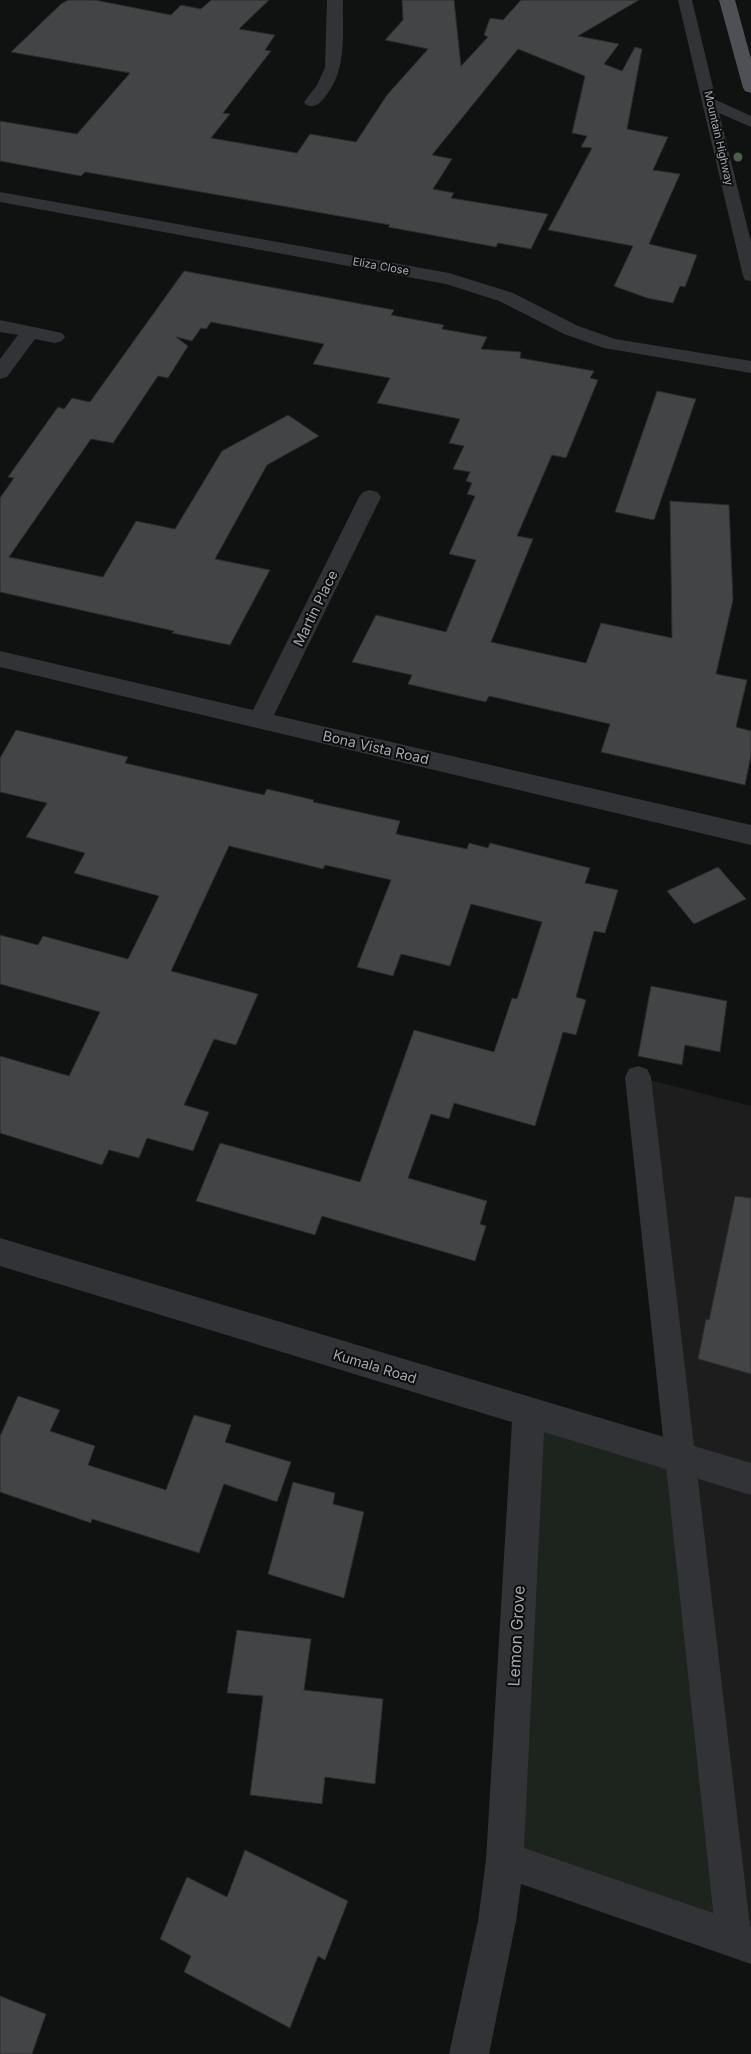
<svg xmlns="http://www.w3.org/2000/svg" width="751" height="2054" viewBox="0 0 751 2054" font-family="Inter,sans-serif">
<style>
.built{fill:#1d1d1e}
.green{fill:#1d241d}
.building{fill:#424446;stroke:#2b2b2d}
.lines{fill:none;stroke-linecap:round;stroke-linejoin:round}
.service{fill:#323336;fill-rule:evenodd}
.minor{fill:#323336;fill-rule:evenodd}
.primary{fill:#4e5055;fill-rule:evenodd}
.tree{fill:#4d5c4c}
.labels{text-anchor:middle;dominant-baseline:central;stroke-width:4;stroke-linejoin:round;paint-order:stroke}
.far-street-label{font-size:11px;fill:#a3a9b0;stroke:#0b0c0c}
.street-label{font-size:14px;fill:#a3a9b0;stroke:#0b0c0c}
.near-street-label{font-size:16px;fill:#a3a9b0;stroke:#0b0c0c}
</style>
<rect width="100%" height="100%" fill="#101111"/>
<path class="built" d="M 638,1077 L 751,1106 L 751,1945 Z"/>
<path class="green" d="M 529,1413 L 680,1457 L 734,1939 L 505,1860 Z"/>
<path class="building" d="M 68,0 L 95,0 L 171,15 L 181,5 L 201,9 L 211,0 L 269,0 L 239,29 L 275,35 L 265,50 L 271,51 L 223,113 L 230,114 L 211,138 L 297,153 L 310,134 L 356,142 L 387,95 L 428,49 L 385,40 L 403,20 L 402,0 L 454,0 L 461,66 L 488,37 L 484,35 L 490,18 L 503,20 L 521,0 L 639,0 L 578,36 L 619,44 L 604,64 L 622,71 L 635,47 L 642,49 L 627,129 L 668,137 L 653,170 L 680,174 L 649,244 L 697,255 L 685,287 L 680,286 L 673,303 L 647,298 L 614,286 L 633,246 L 548,230 L 592,148 L 581,147 L 587,136 L 572,133 L 585,76 L 518,49 L 432,155 L 452,159 L 433,189 L 454,193 L 451,198 L 548,214 L 531,249 L 498,243 L 496,247 L 388,227 L 390,225 L 282,206 L 85,172 L 81,176 L 0,161 L 0,121 L 77,134 L 130,73 L 11,52 L 61,4 Z
M 184,271 L 394,310 L 391,315 L 444,325 L 442,329 L 487,337 L 481,349 L 521,352 L 520,358 L 594,371 L 590,378 L 598,380 L 566,458 L 552,455 L 517,536 L 533,539 L 491,642 L 586,663 L 601,623 L 672,638 L 670,501 L 729,505 L 733,600 L 716,674 L 747,680 L 736,727 L 751,731 L 751,755 L 745,785 L 601,752 L 610,724 L 489,696 L 486,702 L 442,692 L 408,684 L 412,675 L 352,662 L 376,615 L 446,632 L 476,560 L 449,554 L 475,496 L 467,494 L 472,483 L 466,481 L 470,472 L 453,469 L 464,446 L 449,443 L 460,419 L 377,403 L 390,378 L 313,364 L 324,344 L 211,322 L 206,329 L 201,328 L 192,341 L 176,337 L 188,346 L 168,378 L 158,376 L 113,443 L 91,439 L 9,557 L 103,577 L 136,521 L 175,529 L 222,451 L 288,415 L 319,436 L 267,465 L 215,559 L 270,570 L 230,645 L 172,633 L 174,631 L 0,592 L 0,498 L 14,478 L 8,477 L 58,407 L 64,409 L 72,398 L 90,402 Z
M 657,391 L 696,399 L 654,520 L 615,512 Z
M 16,730 L 128,757 L 125,763 L 264,795 L 267,789 L 314,800 L 313,802 L 400,821 L 396,834 L 467,849 L 469,843 L 488,848 L 490,843 L 590,868 L 585,883 L 618,890 L 605,933 L 594,931 L 576,997 L 586,1000 L 576,1035 L 563,1032 L 535,1126 L 454,1103 L 449,1119 L 431,1114 L 408,1178 L 487,1201 L 480,1224 L 486,1226 L 475,1261 L 322,1216 L 315,1235 L 196,1201 L 220,1143 L 360,1182 L 414,1030 L 494,1052 L 512,998 L 517,999 L 542,922 L 471,904 L 450,966 L 401,954 L 393,976 L 357,967 L 391,880 L 325,865 L 323,869 L 229,846 L 171,971 L 258,994 L 236,1045 L 214,1039 L 184,1105 L 209,1112 L 193,1151 L 147,1138 L 139,1158 L 109,1150 L 102,1165 L 0,1133 L 0,1056 L 69,1076 L 100,1012 L 0,984 L 0,935 L 38,945 L 43,936 L 128,959 L 159,896 L 74,873 L 85,853 L 26,837 L 47,803 L 0,792 L 0,758 Z
M 718,867 L 746,899 L 694,924 L 667,891 Z
M 651,986 L 727,1001 L 720,1052 L 685,1045 L 682,1065 L 638,1056 Z
M 735,1196 L 751,1198 L 751,1374 L 698,1359 L 706,1319 L 709,1320 Z
M 18,1396 L 60,1410 L 50,1431 L 95,1446 L 88,1465 L 166,1490 L 194,1415 L 231,1425 L 225,1442 L 291,1462 L 277,1502 L 224,1484 L 199,1553 L 92,1519 L 91,1523 L 0,1492 L 0,1436 Z
M 293,1482 L 335,1493 L 333,1504 L 364,1512 L 344,1598 L 268,1574 Z
M 237,1630 L 311,1639 L 304,1690 L 383,1699 L 375,1784 L 325,1777 L 322,1804 L 250,1795 L 263,1696 L 227,1693 Z
M 245,1850 L 348,1901 L 325,1960 L 318,1956 L 290,2028 L 184,1972 L 191,1956 L 160,1939 L 187,1877 L 227,1897 Z
M 0,1996 L 46,2014 L 32,2054 L 0,2054 Z"/>
<g class="lines">
<path class="service" d="M 678,0 L 692,0 L 716,100 L 751,116 L 751,127 L 719,113 L 751,242 L 751,281 L 745,280 L 743,276 Z
M 638,1066 L 647,1069 L 651,1077 L 751,1935 L 746,1951 L 734,1957 L 722,1951 L 716,1939 L 625,1077 L 629,1069 Z"/>
<path class="minor" d="M 327,0 L 343,0 C 342,35 348,68 325,97 C 319,104 316,108 306,105 L 304,102 L 317,85 L 325,68 Z
M 0,192 L 449,273 L 513,293 L 578,326 L 615,339 L 751,361 L 751,373 L 604,348 L 564,334 L 499,301 L 446,284 L 0,202 Z
M 0,320 L 62,333 L 65,337 L 62,341 L 55,343 L 35,339 L 7,377 L 0,379 L 0,359 L 18,335 L 0,332 Z
M 370,490 L 377,492 L 381,497 L 274,715 L 751,825 L 751,845 L 0,667 L 0,651 L 253,710 L 359,497 L 363,492 Z
M 0,1238 L 751,1463 L 751,1495 L 544,1432 L 524,1848 L 751,1926 L 751,1964 L 521,1884 L 516,1921 L 489,2054 L 449,2054 L 478,1921 L 486,1860 L 512,1422 L 0,1266 Z"/>
<path class="primary" d="M 719,0 L 735,0 L 751,59 L 751,93 L 745,91 L 743,88 Z"/>
</g>
<circle class="tree" cx="738" cy="157" r="4.5"/>
<g class="labels">
<g class="far-street-label">
<text transform="translate(719 138) rotate(77)">Mountain Highway</text>
<text transform="translate(381 266) rotate(10)">Eliza Close</text>
</g>
<g class="street-label">
<text transform="translate(315 608) rotate(-64)">Martin Place</text>
<text transform="translate(376 747) rotate(13)">Bona Vista Road</text>
<text transform="translate(375 1366) rotate(17)">Kumala Road</text>
</g>
<g class="near-street-label">
<text transform="translate(516 1636) rotate(-87)">Lemon Grove</text>
</g>
</g>
</svg>
